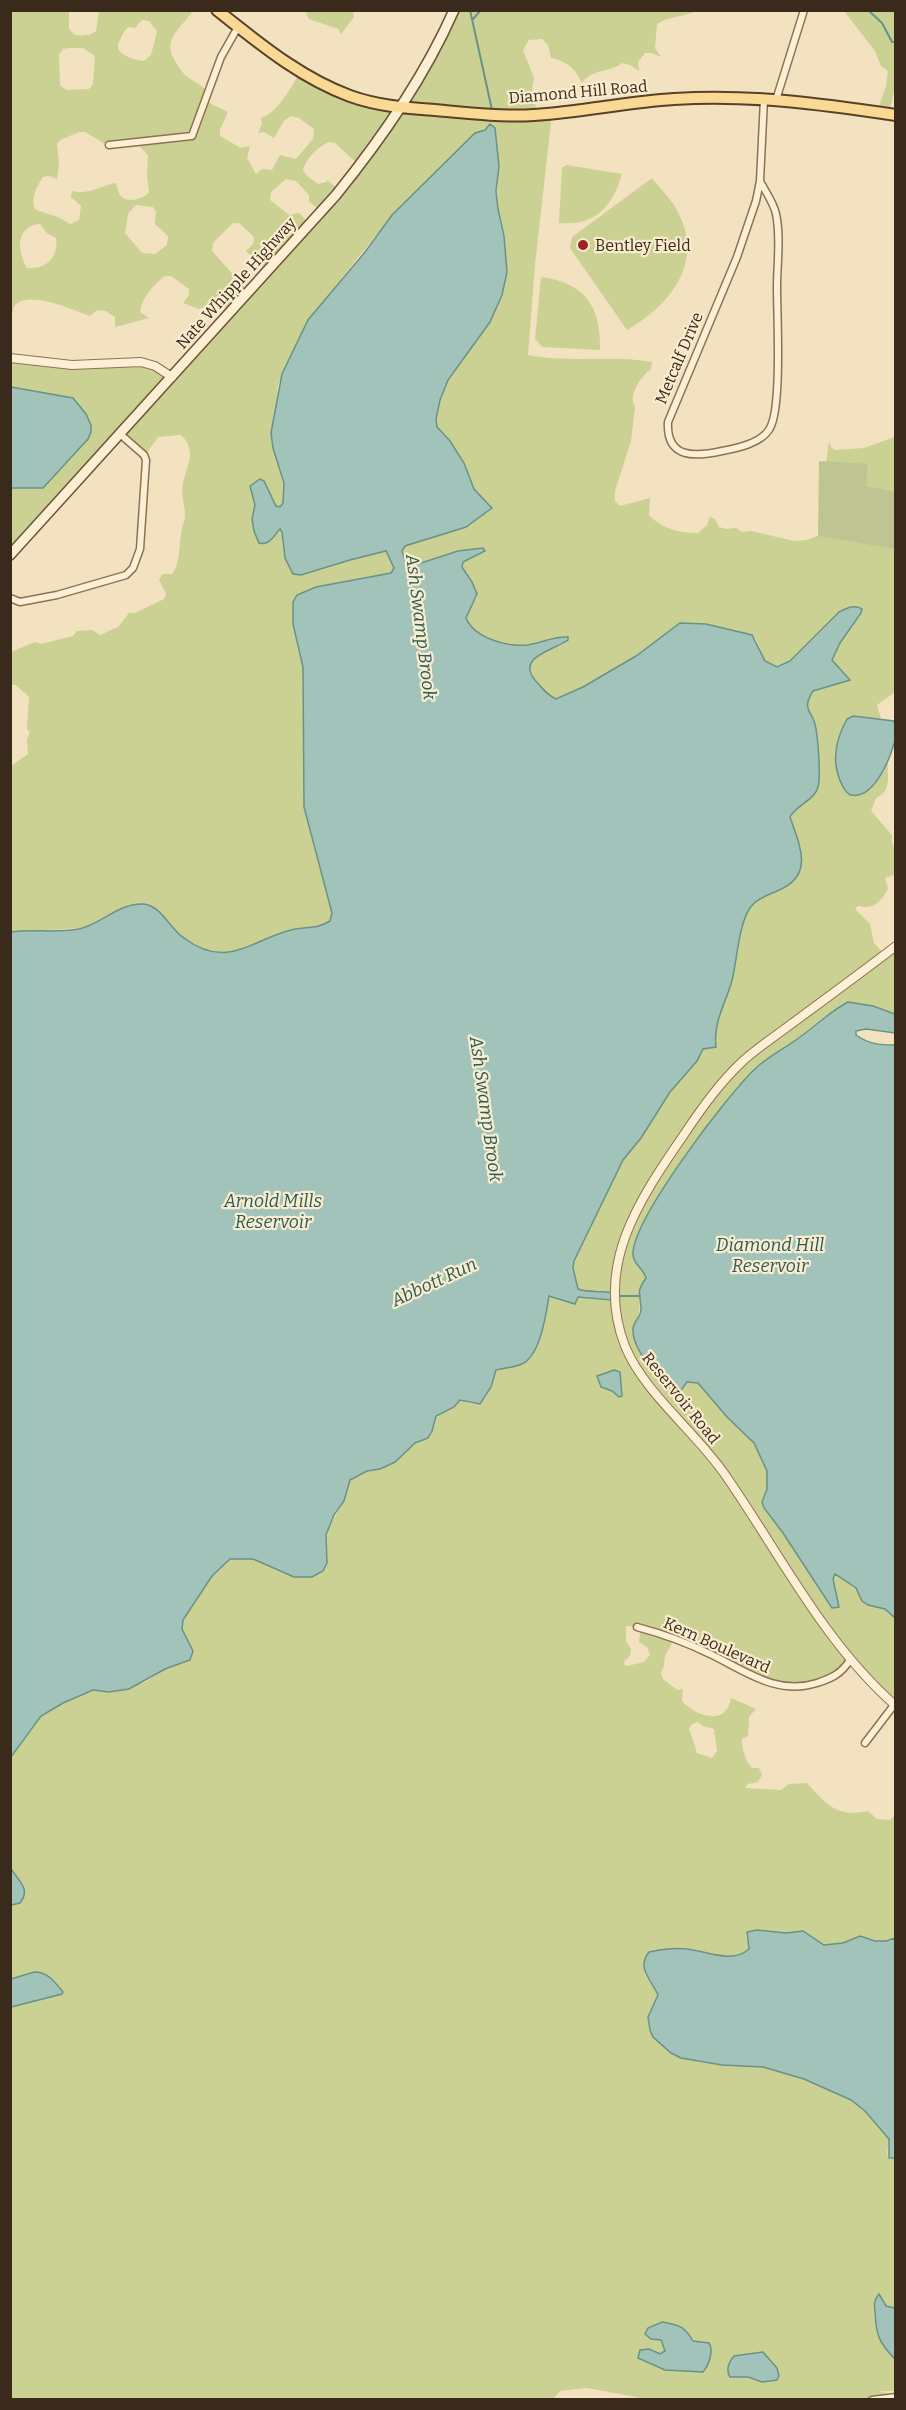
<svg xmlns="http://www.w3.org/2000/svg" width="906" height="2410" viewBox="0 0 906 2410" font-family="Bitter,serif">
<style>
.green{fill:#cad192;fill-rule:evenodd}
.cemetery{fill:#bfc592}
.water{fill:#a2c3b9;stroke:#699288;stroke-width:1.5}
.lines{fill:none;stroke-linecap:round;stroke-linejoin:round}
.stream{stroke:#699288;stroke-width:2}
.minor-casing{stroke:#8c7255;stroke-width:9}
.tertiary-casing{stroke:#8c7255;stroke-width:10}
.secondary-casing{stroke:#6e5339;stroke-width:12}
.primary-casing{stroke:#59402a;stroke-width:14}
.minor{stroke:#fcefd3;stroke-width:6}
.tertiary{stroke:#fcefd3;stroke-width:8}
.secondary{stroke:#fcefd3;stroke-width:9}
.primary{stroke:#f9d993;stroke-width:10}
.poi-dot{fill:#a12021;stroke:#f9eccf;stroke-width:2}
.labels{text-anchor:middle;dominant-baseline:central;stroke-width:4.5;stroke-linejoin:round;paint-order:stroke}
.street-label{font-size:16px;fill:#3a2a1b;stroke:#f9eccf}
.poi-label{font-size:16px;fill:#3a2a1b;stroke:#f9eccf;text-anchor:start}
.water-label{font-size:18px;font-style:italic;fill:#295c58;stroke:#f9eccf}
</style>
<rect width="100%" height="100%" fill="#f2e2bf"/>
<path class="green" d="M 11,11 L 69,11 L 69,29 L 75,35 C 83,36 89,36 96,31 L 99,11 L 193,11 C 182,27 162,39 174,59 C 177,64 180,70 185,75 C 192,81 201,84 208,92 L 206,97 L 211,104 L 228,112 L 220,130 L 220,136 L 241,148 L 250,146 L 247,158 L 256,174 L 262,169 L 272,170 L 280,155 L 296,159 L 313,139 L 314,129 L 299,118 L 291,116 L 284,121 L 274,138 L 264,132 L 258,133 L 262,124 L 261,118 C 277,113 291,88 299,74 L 399,108 L 452,11 L 696,11 C 684,17 668,16 657,24 L 655,48 L 661,57 L 652,53 L 645,53 L 638,62 L 639,71 L 630,65 L 622,63 C 610,73 592,68 582,83 C 575,68 568,62 551,58 L 548,45 L 542,39 L 529,40 L 523,50 L 534,78 L 532,88 L 537,114 L 552,113 L 535,265 L 528,355 C 568,363 612,355 652,362 L 651,369 C 642,375 627,396 635,407 L 631,441 L 615,491 L 615,501 L 620,506 L 650,498 L 649,515 C 662,529 679,533 698,533 L 707,525 L 710,517 L 715,519 L 719,527 L 726,529 L 736,528 L 742,532 L 751,531 L 794,541 L 807,540 L 824,533 L 895,543 L 895,692 L 877,705 L 881,719 L 839,734 L 834,755 L 891,751 L 895,736 C 895,752 889,752 888,763 C 887,777 892,791 876,798 L 871,811 L 892,835 L 892,843 L 895,849 L 895,875 L 885,878 L 888,888 C 882,902 873,910 858,906 L 855,909 L 870,924 L 874,943 L 884,954 L 895,947 L 896,1014 L 873,1006 L 825,1016 L 738,1086 L 668,1181 L 649,1212 L 639,1232 L 633,1260 L 644,1272 L 646,1278 C 632,1296 647,1307 633,1325 L 682,1389 L 687,1382 L 698,1383 L 727,1417 L 754,1443 L 767,1471 L 767,1489 L 762,1502 L 764,1508 L 783,1533 L 832,1608 L 839,1606 L 833,1579 L 835,1574 L 856,1588 L 862,1601 L 868,1605 L 885,1609 L 895,1618 L 895,1706 L 850,1662 L 840,1672 L 810,1683 L 775,1684 L 675,1638 L 665,1656 L 664,1666 L 661,1673 L 663,1679 L 677,1690 L 683,1689 L 682,1701 C 695,1716 727,1727 731,1698 L 756,1709 L 749,1717 L 748,1736 L 742,1739 C 741,1746 746,1763 752,1768 L 759,1768 L 762,1775 L 758,1782 L 748,1784 L 745,1788 L 781,1790 L 789,1784 L 807,1783 C 826,1804 837,1818 868,1811 L 877,1819 L 890,1820 L 895,1815 L 896,1938 L 886,1941 L 875,1941 L 860,1936 L 843,1943 L 824,1945 L 803,1931 L 786,1933 L 757,1930 L 746,1935 L 749,1949 C 735,1962 708,1955 692,1949 L 645,1975 L 658,1995 L 648,2017 L 722,2065 L 763,2067 L 804,2079 L 851,2100 L 865,2111 L 889,2139 L 887,2154 L 891,2159 L 896,2158 L 895,2308 L 874,2301 C 875,2329 875,2339 895,2359 L 895,2391 L 878,2391 L 887,2393 L 888,2399 L 652,2400 L 587,2388 L 560,2391 L 552,2400 L 11,2399 L 11,2007 L 16,2006 L 34,1972 L 11,1979 L 11,1905 L 13,1905 L 25,1887 L 11,1869 L 11,1757 L 41,1716 L 63,1703 L 93,1690 L 109,1692 L 145,1682 L 165,1669 L 190,1660 L 182,1629 L 183,1620 L 212,1576 L 230,1559 L 253,1559 L 294,1577 L 327,1563 C 323,1535 329,1527 343,1503 C 347,1497 348,1487 349,1480 L 367,1471 L 380,1469 L 395,1462 L 415,1443 L 428,1438 L 432,1431 L 436,1416 L 454,1407 L 460,1400 L 473,1404 L 485,1399 L 496,1370 L 524,1364 L 544,1326 L 549,1296 L 575,1304 L 577,1297 L 610,1300 L 600,1290 L 587,1292 L 577,1289 L 573,1268 L 574,1261 L 623,1160 L 641,1138 L 670,1092 L 697,1061 L 703,1049 L 716,1047 C 713,1023 725,1005 731,984 C 736,965 739,921 751,907 C 760,897 772,893 784,889 L 801,849 L 790,817 L 793,810 L 814,794 L 815,722 L 808,708 L 808,700 L 813,691 L 849,680 L 832,660 L 840,642 L 861,613 L 828,622 L 817,636 L 790,661 L 777,667 L 765,661 L 756,639 L 706,624 L 680,623 L 636,656 L 583,687 L 556,699 C 548,696 544,690 538,683 C 518,659 543,652 562,644 L 561,637 C 549,640 535,645 523,645 C 510,645 467,636 466,619 C 465,611 472,603 477,598 L 472,582 L 462,567 L 463,562 L 485,551 L 458,551 L 412,566 L 406,563 L 402,551 L 405,546 L 466,527 L 491,505 L 474,489 L 464,463 L 450,441 L 437,427 L 436,419 L 440,400 L 448,380 L 482,334 L 502,295 L 504,236 L 498,209 L 495,128 L 487,128 L 475,133 L 392,215 L 308,320 L 282,374 L 278,386 L 273,448 L 284,483 L 283,503 L 280,508 L 276,506 L 250,486 L 255,505 L 252,519 L 254,531 L 259,542 L 269,542 L 280,528 L 282,532 L 282,544 L 320,570 L 350,560 L 386,551 L 394,568 L 391,573 C 359,578 328,583 298,595 L 293,624 L 303,667 L 304,807 L 332,913 L 330,921 C 316,930 305,926 290,930 C 272,935 256,946 238,951 C 206,961 178,936 160,913 L 113,912 L 83,928 L 11,932 L 11,766 L 28,754 L 27,740 L 30,731 L 27,730 L 29,697 L 16,685 L 11,685 L 11,652 L 35,642 L 41,644 L 73,636 L 77,631 L 92,630 L 100,635 L 118,627 L 129,613 L 135,613 L 164,599 L 166,594 L 159,579 L 163,574 L 172,574 C 182,563 178,537 184,522 C 187,512 182,499 182,490 C 183,478 189,467 190,455 C 190,447 187,439 180,435 L 158,437 L 145,455 L 117,435 L 11,553 L 11,488 L 37,489 L 51,481 L 90,425 L 86,414 L 28,391 L 11,387 L 11,358 L 56,363 L 139,362 L 169,376 L 228,311 L 218,300 L 199,309 L 183,303 L 189,295 L 189,289 L 171,276 L 165,276 C 153,285 142,297 140,312 L 149,318 L 115,327 L 115,317 L 106,311 L 97,310 L 90,316 C 73,310 32,291 16,304 C 11,308 13,316 11,322 ZM 142,20 L 149,21 L 157,31 L 151,55 L 144,61 C 132,60 111,53 120,40 C 123,34 123,31 129,27 L 135,28 ZM 68,48 L 83,48 L 95,56 L 93,84 L 89,89 L 66,90 L 60,85 L 59,55 L 63,49 ZM 79,132 L 85,132 L 105,144 L 132,139 L 148,155 L 147,176 L 149,192 C 144,199 129,203 122,197 C 118,194 118,188 116,183 C 100,186 89,195 72,191 L 71,197 L 81,206 L 79,220 L 70,224 L 58,217 L 36,210 C 29,200 37,186 43,177 L 49,176 L 57,179 L 59,163 L 57,144 L 60,140 ZM 329,142 L 335,143 L 359,165 L 339,190 L 327,180 L 327,182 L 318,184 L 307,176 L 303,170 C 306,159 318,146 329,142 ZM 286,179 L 296,181 L 309,195 L 309,201 L 319,210 L 308,222 L 299,213 L 289,215 L 270,200 L 271,192 ZM 136,205 L 153,207 L 156,212 L 155,224 L 168,236 L 167,245 L 155,254 L 142,253 L 125,233 L 128,214 ZM 233,223 L 239,223 L 254,237 L 253,244 L 246,251 L 266,270 L 246,289 L 212,251 L 213,243 ZM 40,224 L 47,233 L 56,238 C 59,258 45,270 27,268 C 17,252 15,226 40,224 ZM 626,1626 L 641,1627 L 639,1642 L 647,1647 L 650,1655 L 644,1662 L 627,1666 L 624,1664 L 625,1660 L 630,1656 L 631,1649 L 626,1641 ZM 698,1722 L 703,1726 L 714,1729 L 717,1751 L 712,1758 L 697,1753 L 689,1728 L 692,1724 ZM 662,2322 C 680,2325 684,2327 693,2341 L 703,2341 L 691,2372 L 665,2370 L 649,2349 L 660,2354 L 665,2351 L 659,2339 L 657,2323 ZM 762,2352 L 774,2381 L 762,2382 L 727,2372 L 729,2362 L 735,2356 Z
M 305,11 L 353,11 L 354,17 L 341,34 L 338,29 L 309,19 Z
M 844,11 L 895,11 L 895,87 L 889,113 L 877,112 L 886,86 L 888,71 L 881,66 L 875,51 Z
M 566,165 L 622,174 C 612,207 596,226 559,223 L 562,168 Z
M 652,178 C 659,187 669,197 675,207 C 707,259 672,304 627,330 L 570,248 L 572,237 Z
M 541,277 C 586,283 601,307 600,350 L 542,347 L 535,339 Z
M 895,437 L 895,504 L 884,500 L 826,463 L 829,442 L 831,447 L 835,450 L 864,448 Z"/>
<path class="cemetery" d="M 819,461 L 868,464 L 866,486 L 895,492 L 895,549 L 818,536 Z"/>
<path class="water" d="M 490,124 L 495,128 L 499,166 L 496,191 L 498,209 L 504,236 L 507,272 L 502,295 L 490,322 L 448,380 L 440,400 L 436,419 L 437,427 L 450,441 L 464,463 L 474,489 L 492,508 L 466,527 L 405,546 L 402,551 L 406,563 L 412,566 L 458,551 L 483,548 L 485,551 L 463,562 L 462,567 L 472,582 L 477,594 L 466,618 C 474,638 507,647 527,645 C 541,643 554,636 568,637 L 568,640 C 554,650 516,657 535,680 C 542,688 547,695 556,699 L 583,687 L 636,656 L 680,623 L 706,624 L 752,635 L 765,661 L 777,667 L 790,661 L 839,612 C 847,608 854,604 862,609 L 861,613 L 840,643 L 832,660 L 850,680 L 813,691 C 810,696 806,702 808,708 C 809,713 813,717 814,721 C 818,732 821,776 818,787 C 815,800 796,805 790,817 C 800,846 815,876 777,891 C 768,895 756,899 750,908 C 738,925 737,964 731,984 C 724,1006 713,1024 716,1047 L 703,1049 L 697,1061 L 670,1092 L 641,1138 L 623,1160 L 574,1261 L 573,1268 L 578,1289 C 589,1293 601,1290 613,1293 L 612,1300 L 578,1297 L 575,1304 L 549,1296 C 546,1314 541,1352 524,1363 C 517,1367 504,1368 496,1370 L 491,1387 L 480,1404 L 460,1400 L 454,1407 L 436,1416 L 432,1431 L 428,1438 L 415,1443 L 395,1462 L 380,1469 L 367,1471 L 350,1480 L 344,1501 L 334,1515 L 326,1535 L 327,1563 L 323,1571 L 312,1577 L 294,1577 L 253,1559 L 230,1559 L 212,1576 L 183,1620 L 182,1629 L 193,1651 L 190,1660 L 165,1669 L 129,1689 L 109,1692 L 93,1690 L 63,1703 L 41,1716 L 11,1757 L 10,932 C 33,929 58,933 79,929 C 101,924 119,903 143,904 C 161,905 170,929 184,938 C 227,970 249,941 291,930 C 305,926 316,930 330,921 L 332,913 L 304,807 L 303,667 L 293,624 L 293,602 L 297,595 L 316,587 L 391,573 L 394,568 L 386,551 L 350,560 L 301,575 L 293,574 L 285,558 L 282,532 L 280,529 C 274,535 270,546 259,543 L 254,531 L 252,519 L 255,505 L 250,486 L 260,479 L 264,481 L 276,506 L 280,507 L 283,503 L 284,483 L 273,448 L 271,433 L 282,374 L 308,320 L 365,252 L 392,215 L 475,133 L 485,130 Z
M 11,387 L 73,398 L 86,414 L 91,425 L 91,432 L 88,439 L 43,488 L 11,488 Z
M 853,716 L 894,721 C 895,726 896,730 896,735 C 893,753 875,800 851,795 C 847,794 844,789 842,785 C 831,762 835,741 847,719 Z
M 848,1002 L 873,1006 L 895,1014 L 895,1033 L 866,1029 L 856,1031 L 856,1035 C 869,1044 879,1045 895,1045 L 895,1618 L 885,1609 L 868,1605 L 862,1601 L 856,1588 L 835,1574 L 833,1579 L 839,1607 L 832,1608 L 783,1533 L 764,1508 L 762,1502 L 767,1489 L 767,1471 L 754,1443 L 727,1417 L 698,1383 L 687,1382 L 682,1389 L 677,1392 C 660,1381 632,1350 633,1329 C 633,1321 642,1317 641,1308 C 640,1293 636,1292 646,1278 C 644,1269 633,1264 633,1255 C 631,1221 728,1094 755,1069 C 768,1056 786,1048 800,1037 C 818,1024 828,1013 848,1002 Z
M 614,1370 L 620,1372 L 622,1396 L 619,1397 L 612,1391 L 601,1387 L 597,1376 Z
M 11,1869 C 19,1881 31,1889 20,1903 L 11,1905 Z
M 757,1930 L 786,1933 L 803,1931 L 824,1945 L 843,1943 L 860,1936 L 875,1941 L 886,1941 L 895,1938 L 895,2158 L 889,2158 L 889,2139 L 865,2111 L 851,2100 L 804,2079 L 763,2067 L 722,2065 L 681,2058 L 671,2053 L 653,2037 L 650,2030 L 648,2017 L 658,1995 C 652,1981 636,1968 649,1952 C 661,1949 681,1947 693,1950 C 710,1953 734,1963 749,1949 L 747,1932 Z
M 34,1972 C 48,1972 54,1981 63,1992 L 62,1994 L 11,2007 L 11,1979 Z
M 879,2294 L 886,2306 L 895,2308 L 895,2359 C 879,2343 876,2335 875,2312 C 874,2304 874,2300 879,2294 Z
M 662,2322 C 680,2325 685,2327 693,2341 L 709,2343 C 714,2350 709,2365 703,2372 L 665,2370 L 638,2358 L 640,2350 L 649,2349 L 660,2354 L 665,2351 L 661,2340 L 651,2339 L 645,2334 L 648,2328 Z
M 763,2352 L 777,2368 L 779,2376 L 777,2380 L 762,2382 L 748,2377 L 730,2377 C 725,2369 729,2362 734,2356 Z"/>
<g class="lines">
<path class="stream" d="M 470,10 L 492,110
M 868,10 L 882,23 L 892,42 L 896,42
M 473,19 L 481,10
M 619,1296 L 640,1296"/>
<defs>
<path id="minor" d="M 776,100 L 804,10
M 109,145 L 192,136 L 221,57 L 238,27
M 760,181 C 765,191 774,203 776,214 C 781,237 777,264 777,287 C 777,316 782,407 770,428 C 762,443 738,448 722,451 C 695,457 666,459 668,422 L 737,257 L 756,201 Z
M 760,181 L 764,99
M 10,598 L 20,602 L 57,595 L 126,575 L 133,568 L 140,549 L 146,460 L 144,455 L 120,434
M 637,1627 C 663,1634 686,1642 710,1654 C 744,1670 776,1696 817,1683 C 832,1678 841,1674 850,1660
M 865,1743 L 894,1705
M 872,2400 L 896,2397"/>
<path id="tertiary" d="M 10,358 L 72,365 L 141,362 L 155,366 L 172,377
M 896,946 C 862,972 828,997 794,1022 C 778,1034 760,1046 744,1060 C 720,1082 701,1109 683,1136 C 639,1200 594,1266 625,1346 C 644,1393 697,1433 726,1476 C 780,1554 824,1643 896,1706"/>
<path id="secondary" d="M 10,555 L 336,195 C 382,138 424,78 454,10"/>
<path id="primary" d="M 217,10 C 259,43 299,77 350,96 C 378,106 405,108 435,110 C 467,113 501,117 534,115 C 581,112 627,102 674,99 C 749,94 822,104 896,115"/>
</defs>
<use href="#minor" class="minor-casing"/>
<use href="#tertiary" class="tertiary-casing"/>
<use href="#secondary" class="secondary-casing"/>
<use href="#primary" class="primary-casing"/>
<use href="#minor" class="minor"/>
<use href="#tertiary" class="tertiary"/>
<use href="#secondary" class="secondary"/>
<use href="#primary" class="primary"/>
</g>
<circle class="poi-dot" cx="583" cy="245" r="6"/>
<g class="labels">
<g class="street-label">
<text transform="translate(578 92) rotate(-5)">Diamond Hill Road</text>
<text transform="translate(236 283) rotate(-48)">Nate Whipple Highway</text>
<text transform="translate(679 358) rotate(-67)">Metcalf Drive</text>
<text transform="translate(681 1398) rotate(51)">Reservoir Road</text>
<text transform="translate(717 1645) rotate(24)">Kern Boulevard</text>
</g>
<g class="poi-label">
<text x="595" y="245">Bentley Field</text>
</g>
<g class="water-label">
<text transform="translate(421 627) rotate(83)">Ash Swamp Brook</text>
<text transform="translate(486 1109) rotate(82)">Ash Swamp Brook</text>
<text x="273" y="1201">Arnold Mills<tspan x="273" dy="21">Reservoir</tspan></text>
<text x="770" y="1245">Diamond Hill<tspan x="770" dy="21">Reservoir</tspan></text>
<text transform="translate(434 1282) rotate(-25)">Abbott Run</text>
</g>
</g>
<rect width="906" height="2410" fill="none" stroke="#3a2a1b" stroke-width="24"/>
</svg>
